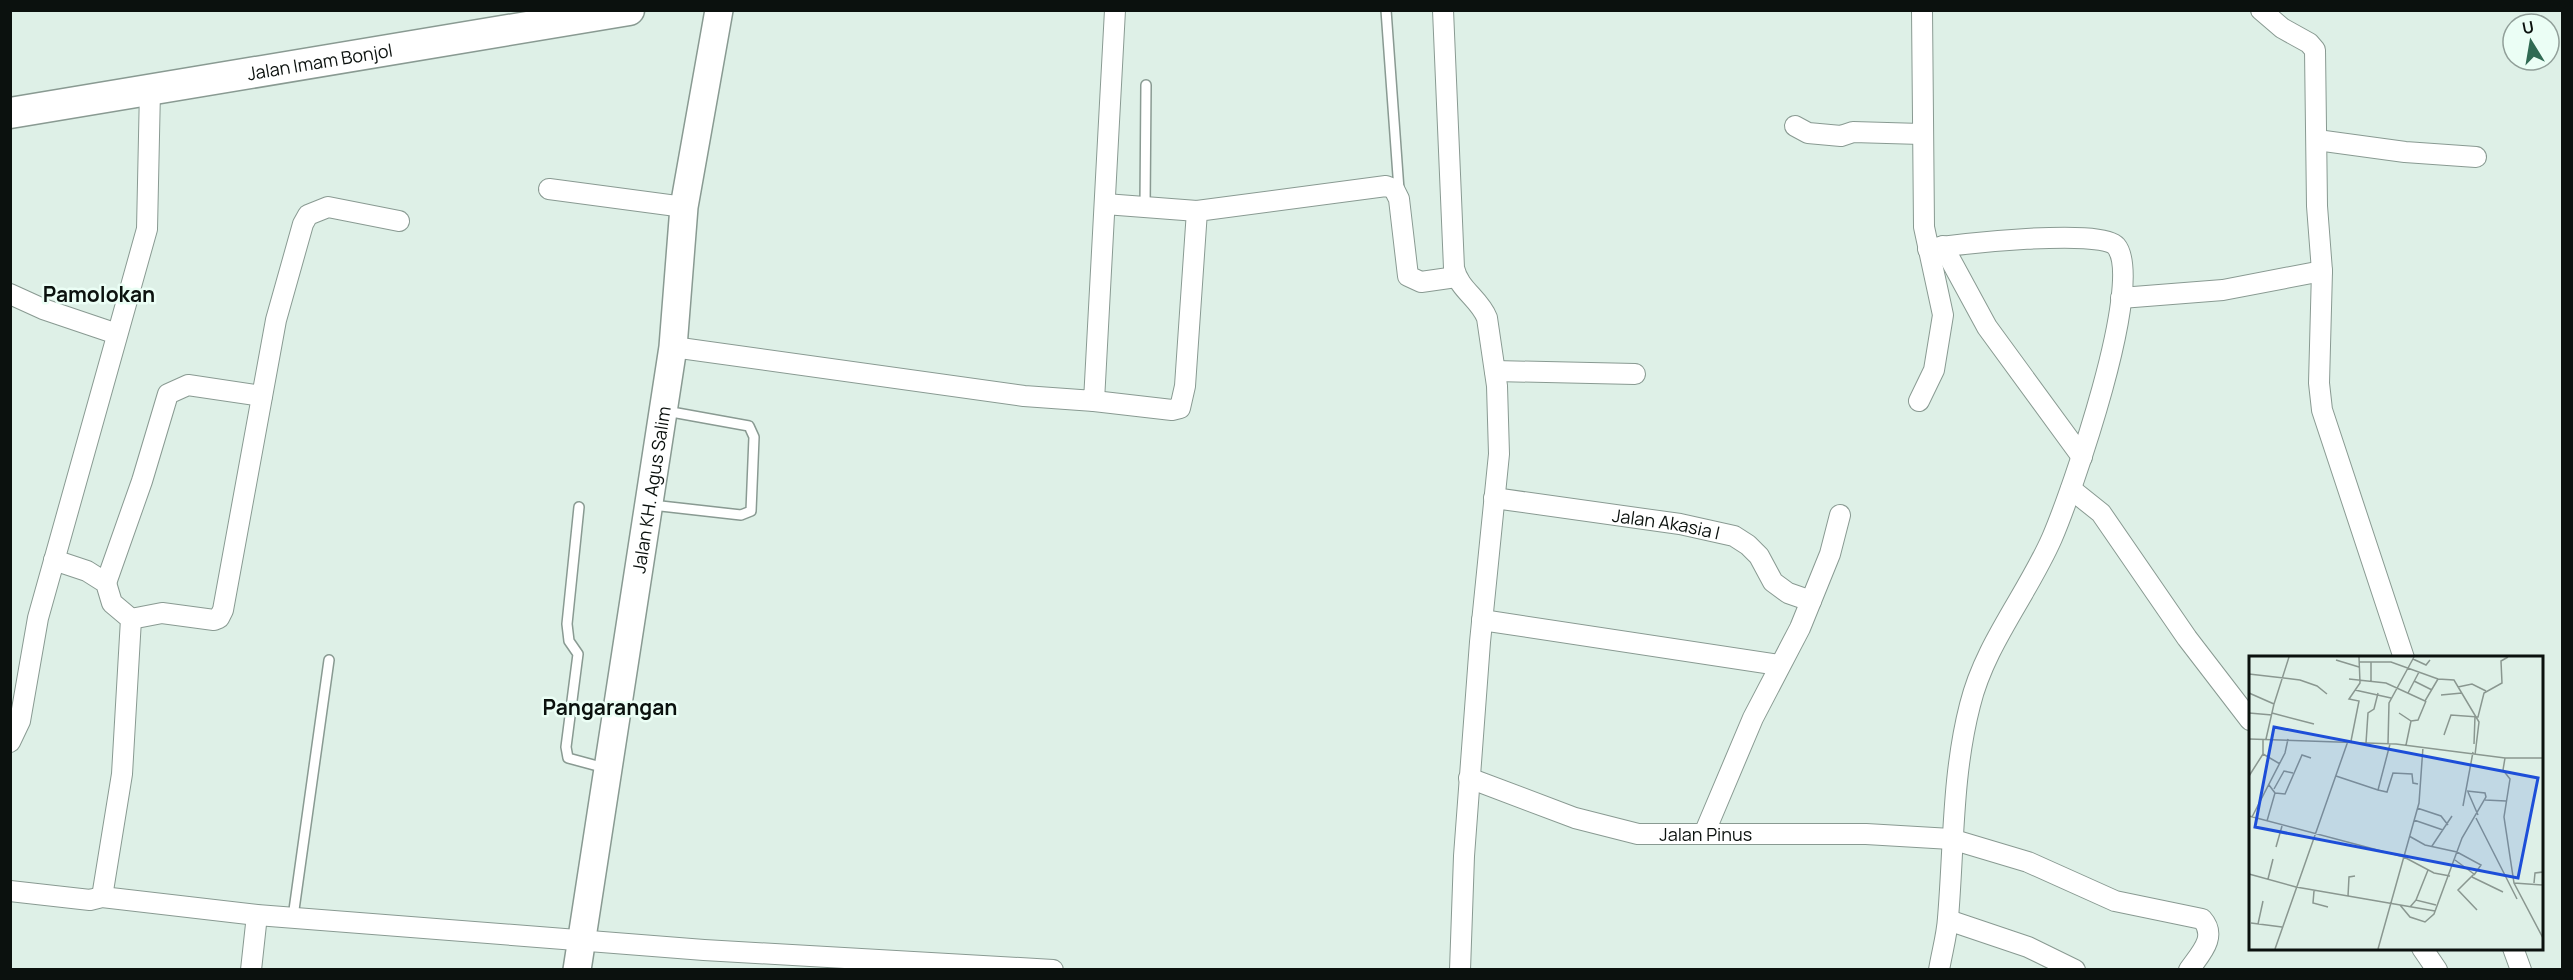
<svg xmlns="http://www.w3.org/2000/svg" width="2573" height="980" viewBox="0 0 2573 980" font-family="Manrope,sans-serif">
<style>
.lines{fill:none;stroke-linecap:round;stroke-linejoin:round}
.lane-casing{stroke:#899a92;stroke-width:12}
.street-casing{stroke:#899a92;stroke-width:22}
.secondary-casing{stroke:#899a92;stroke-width:30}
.primary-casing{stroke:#899a92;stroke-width:33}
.lane{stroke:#fff;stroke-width:9}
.street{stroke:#fff;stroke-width:20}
.secondary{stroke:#fff;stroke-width:27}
.primary{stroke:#fff;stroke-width:30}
.labels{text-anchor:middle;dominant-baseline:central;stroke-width:5;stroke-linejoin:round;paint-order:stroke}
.street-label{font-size:18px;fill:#0b110e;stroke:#ebfef5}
.quarter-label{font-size:21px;font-weight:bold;fill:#0b110e;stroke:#ebfef5}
.inset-road{fill:none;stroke:#8a9790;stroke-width:1.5}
.view{fill:#1d4ed8;fill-opacity:0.15;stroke:#1d4ed8;stroke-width:3}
.inset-edge{fill:none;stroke:#0b110e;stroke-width:3}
</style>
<rect width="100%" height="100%" fill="#def0e7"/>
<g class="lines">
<defs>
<path id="lane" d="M 1386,10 L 1399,190
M 1145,207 L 1146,85
M 652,505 L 741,515 L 751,511 L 754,437 L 749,426 L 666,411
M 579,507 L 567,624 L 569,641 L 578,654 L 566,747 L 568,758 L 605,768
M 293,917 L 329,660"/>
<g id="street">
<path d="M 1443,10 L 1454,268 C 1459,290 1479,298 1487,318 L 1497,386 L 1499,454 L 1480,642 L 1464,856 L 1460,970"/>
<path d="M 2261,10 L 2282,28 L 2309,43 L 2315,50 L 2317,206 L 2322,271 L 2319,383 L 2322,410 L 2404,658"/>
<path d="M 1795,126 L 1808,133 L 1841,136 L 1853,132 L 1921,134"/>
<path d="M 2317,140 L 2405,152 L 2476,157"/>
<path d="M 549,189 L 684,207"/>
<path d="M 1105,204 L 1197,211"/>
<path d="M 1943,246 L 1987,327 L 2082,457"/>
<path d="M 1928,249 C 1955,244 2101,228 2116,246 C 2146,281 2071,494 2052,538 C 2027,595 1985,644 1970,705 C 1952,775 1954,846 1948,918 C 1947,935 1942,952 1939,970"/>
<path d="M 10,294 L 43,309 L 117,334"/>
<path d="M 2121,298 L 2223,290 L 2322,271"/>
<path d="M 673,347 L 1024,396 L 1094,401 L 1115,10"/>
<path d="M 1495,371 L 1635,374"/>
<path d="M 1094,401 L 1172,410 L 1180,408 L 1185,386 L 1197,211 L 1386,186 L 1394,189 L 1399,199 L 1408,276 L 1421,282 L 1456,277"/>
<path d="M 1919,401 L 1934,370 L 1943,315 L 1924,227 L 1922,10"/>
<path d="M 2071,489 L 2101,513 L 2187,638 L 2250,720"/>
<path id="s1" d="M 1494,498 L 1680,524 L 1734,536 L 1748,545 L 1759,556 L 1773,582 L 1788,593 L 1811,601"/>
<path d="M 54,560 L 87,571 L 106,583 L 112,603 L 131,619 L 122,774 L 102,897"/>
<path d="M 106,583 L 142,481 L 168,394 L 188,385 L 262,396"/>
<path d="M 131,619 L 162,613 L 214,620 L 219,618 L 223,610 L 276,320 L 303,224 L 308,215 L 328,207 L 399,221"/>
<path d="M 1482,620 L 1779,665"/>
<path d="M 10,742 L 20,721 L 38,618 L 147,229 L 150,90"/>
<path id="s2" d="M 1469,778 L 1575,818 L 1638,834 L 1866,834 L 1951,839 L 2028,862 L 2115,901 L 2202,919 C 2218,937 2200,954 2189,970"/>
<path d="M 1704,834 L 1753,718 L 1800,628 L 1830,554 L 1840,515"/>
<path d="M 10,891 L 90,900 L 102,897 L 257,915 L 704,950 L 1053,970"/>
<path d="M 1948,920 L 2028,947 L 2075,970"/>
<path d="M 2422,948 L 2437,970"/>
<path d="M 2513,948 L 2521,970"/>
<path d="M 251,970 L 257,915"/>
</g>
<g id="secondary">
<path id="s3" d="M 577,970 L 673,347 L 684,207 L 719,10"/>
</g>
<g id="primary">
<path id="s4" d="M 10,113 L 629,10"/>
</g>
</defs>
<use href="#lane" class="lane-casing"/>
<use href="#street" class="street-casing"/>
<use href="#secondary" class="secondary-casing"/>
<use href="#primary" class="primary-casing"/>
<use href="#lane" class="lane"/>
<use href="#street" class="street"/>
<use href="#secondary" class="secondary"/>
<use href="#primary" class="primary"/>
</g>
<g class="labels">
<g class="street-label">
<text stroke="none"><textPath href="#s4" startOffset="314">Jalan Imam Bonjol</textPath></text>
<text stroke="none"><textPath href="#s3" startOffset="486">Jalan KH. Agus Salim</textPath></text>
<text stroke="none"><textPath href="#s1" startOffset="174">Jalan Akasia I</textPath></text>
<text stroke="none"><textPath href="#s2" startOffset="246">Jalan Pinus</textPath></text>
</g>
<g class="quarter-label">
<text x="99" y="294">Pamolokan</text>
<text x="610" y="707">Pangarangan</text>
</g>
</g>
<g transform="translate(2249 656)">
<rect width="294" height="294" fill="#def0e7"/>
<path class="inset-road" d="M 164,3 L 177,9 L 181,4M 87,4 L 110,11M 110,6 L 142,6 L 189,23 L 205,24 L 230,66 L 226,99M 122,6 L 122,26M 0,18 L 51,24 L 68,30 L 78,38M 100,23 L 137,27 L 176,45 L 189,23M 165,25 L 183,34M 209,31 L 223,28 L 237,35M 106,34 L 142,42M 0,37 L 25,48 L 17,83M 159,37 L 170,16M 192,39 L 213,37M 25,48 L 40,1M 0,57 L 23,59M 23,57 L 65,68M 150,57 L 162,65 L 157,89M 162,65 L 169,64 L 177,45M 195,79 L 202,59 L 229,61 L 235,37 L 253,27 L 252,5 L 259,1M 0,83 L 147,88 L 256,102 L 294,102M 14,84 L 14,98 L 31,108M 102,85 L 110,45 L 100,43 L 111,27 L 110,1M 117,87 L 119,57 L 125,53 L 129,37M 139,88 L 140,47 L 165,1M 225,88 L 226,60M 256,102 L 254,114 L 261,123 L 255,161 L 265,227 L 294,282M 0,120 L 14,98M 87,120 L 129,134 L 141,88M 25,133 L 35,115 L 44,117M 129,134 L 138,136 L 144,117 L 163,118 L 164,127 L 169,128M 219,136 L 229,159M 26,137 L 36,138 L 53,99 L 62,102M 236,144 L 257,145M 214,150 L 224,96M 168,152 L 192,160 L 199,169M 0,160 L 155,201 L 185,217 L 201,220M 3,161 L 36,97 L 39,83M 227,162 L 268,243M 165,164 L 194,174M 18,165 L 26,137 L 20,129M 160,180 L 176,189 L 208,196 L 232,209 L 225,219M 183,190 L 203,160M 27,191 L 33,170M 206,204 L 225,218 L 209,234 L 228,254M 0,218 L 47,231M 223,221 L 254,236M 19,223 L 24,203M 265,227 L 294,229M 285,227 L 286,217 L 294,216M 47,231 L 186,255M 65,235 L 64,247 L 79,251M 99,240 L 100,221 L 106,220M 167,244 L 179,214M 151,249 L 161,261 L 176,266 L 185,258 L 213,182 L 237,141 L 236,137 L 218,135M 161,251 L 167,244 L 187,249M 2,267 L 33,271M 9,268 L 14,245M 26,293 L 99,85M 129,293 L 170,147 L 174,91"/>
<path class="view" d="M 25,71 L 289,122 L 269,222 L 6,171 Z"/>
<rect width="294" height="294" class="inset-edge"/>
</g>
<rect width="2573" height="980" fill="none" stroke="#0b110e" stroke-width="24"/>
<g transform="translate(2531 42) rotate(349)"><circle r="28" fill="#ebfef5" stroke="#919f99" stroke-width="1.5"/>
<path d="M0-4.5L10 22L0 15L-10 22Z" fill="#306a53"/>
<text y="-9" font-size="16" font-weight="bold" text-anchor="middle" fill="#0b110e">U</text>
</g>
</svg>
